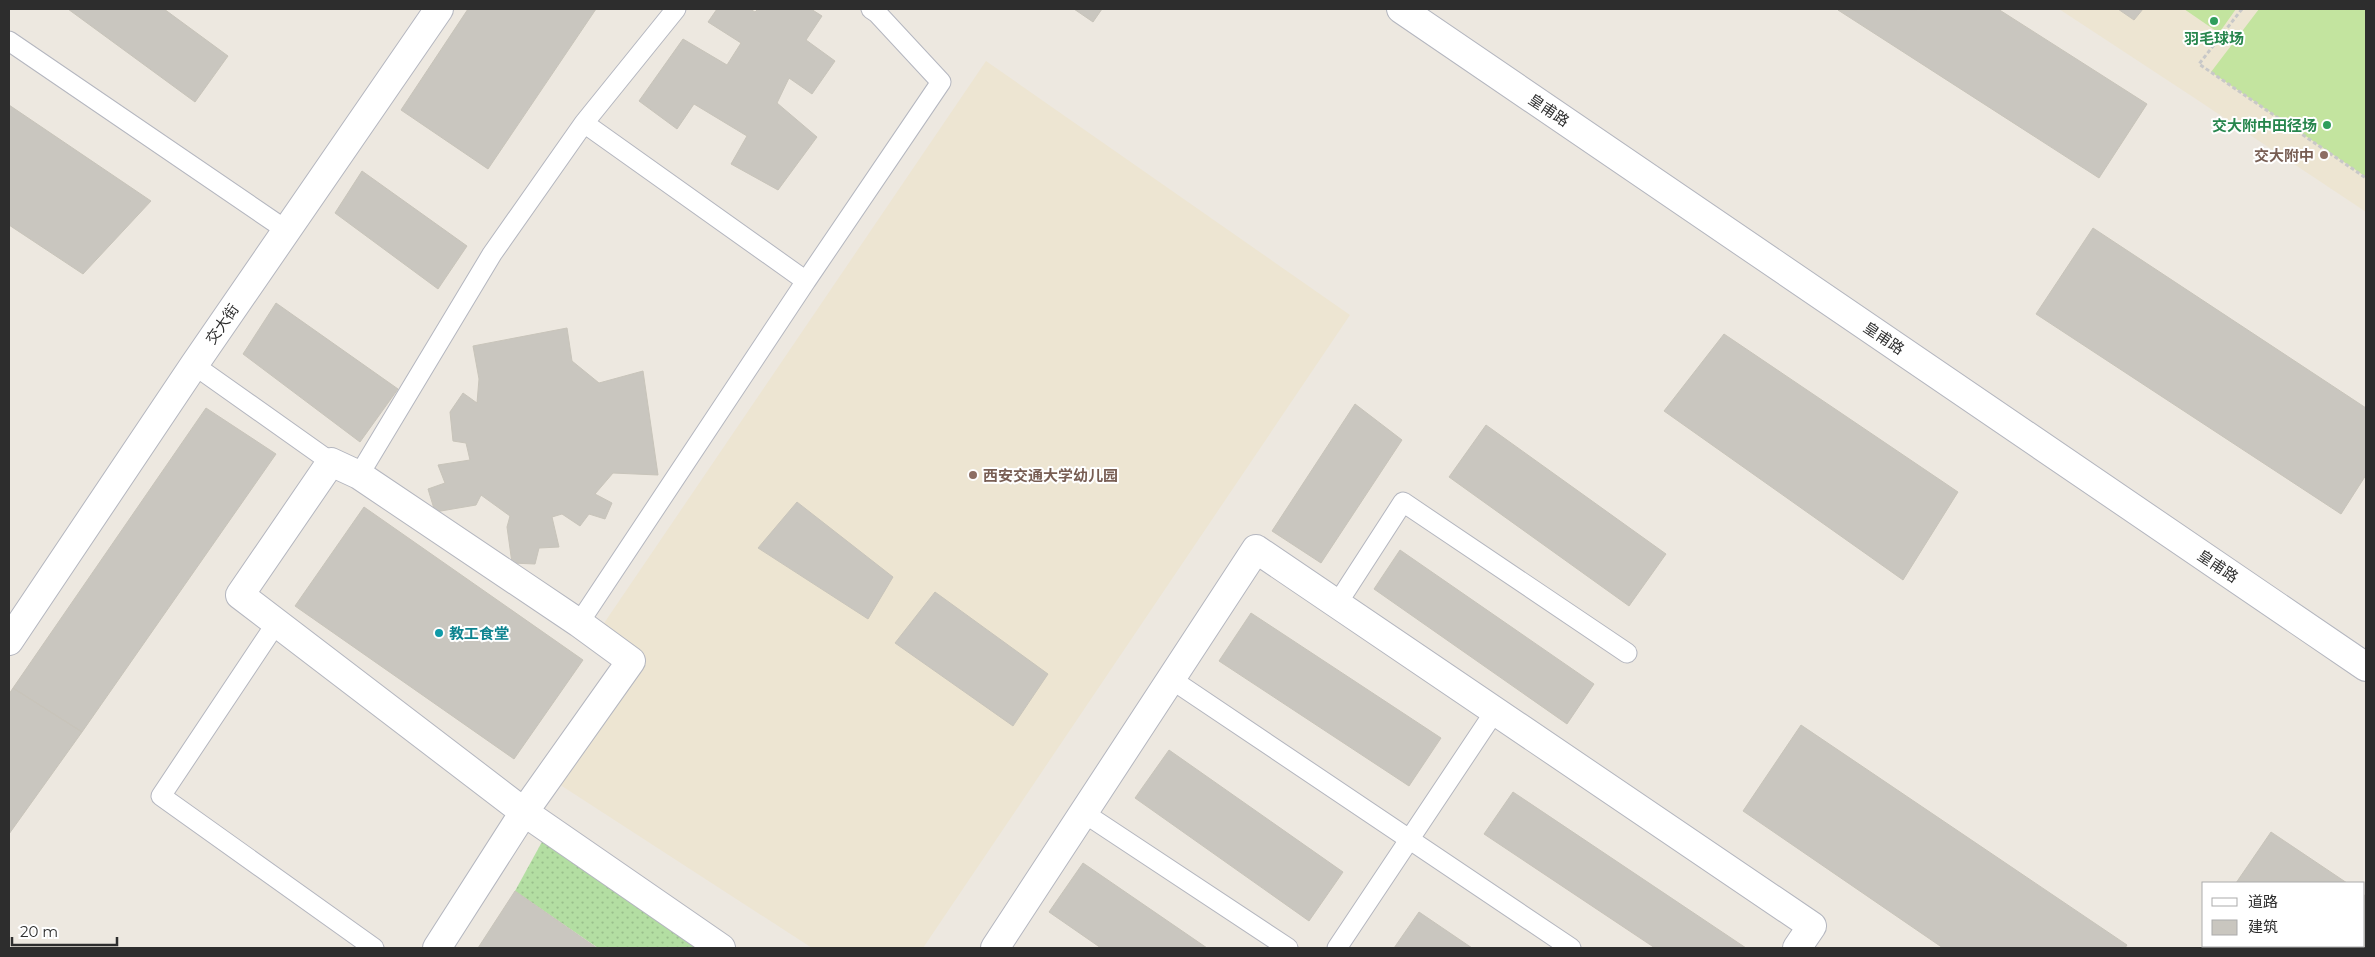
<svg xmlns="http://www.w3.org/2000/svg" width="2375" height="957" viewBox="0 0 2375 957" font-family="Montserrat,'Noto Sans SC',sans-serif">
<style>
.education{fill:#ede5d2}
.grass{fill:url(#grass-dots)}
.pitch{fill:#c3e49f}
.building{fill:#c9c6bf;stroke:#c8c4ba}
.lines{fill:none;stroke-linecap:round;stroke-linejoin:round}
.lane-casing{stroke:#b4b6bf;stroke-width:21}
.street-casing{stroke:#b4b6bf;stroke-width:30}
.secondary-casing{stroke:#b4b6bf;stroke-width:30}
.path{stroke:#c8c8c8;stroke-width:3;stroke-dasharray:4 2.5;stroke-linecap:butt}
.lane{stroke:#fff;stroke-width:19}
.street{stroke:#fff;stroke-width:28}
.secondary{stroke:#fff;stroke-width:28}
.leisure-dot{fill:#2e9e5b;stroke:#fff;stroke-width:2}
.education-dot{fill:#8d6e63;stroke:#fff;stroke-width:2}
.culture-dot{fill:#0f9aa8;stroke:#fff;stroke-width:2}
.labels{text-anchor:middle;dominant-baseline:central;stroke-width:4;stroke-linejoin:round;paint-order:stroke}
.leisure-label{font-size:15px;font-weight:bold;fill:#27864d;stroke:#fff}
.street-label{font-size:15px;fill:#2d2d2d;stroke:#fff}
.education-label{font-size:15px;font-weight:bold;fill:#785e54;stroke:#fff;text-anchor:end}
.culture-label{font-size:15px;font-weight:bold;fill:#0d838f;stroke:#fff;text-anchor:start}
</style>
<defs>
<pattern id="grass-dots" width="8" height="8" patternUnits="userSpaceOnUse" patternTransform="scale(1.25)"><rect width="8" height="8" fill="#b3dea2"/><path d="M2 2h.1M6 6h.1" fill="none" stroke="#9abf8c" stroke-width="1.8" stroke-linecap="round"/></pattern>
</defs>
<rect width="100%" height="100%" fill="#ede8e0"/>
<path class="education" d="M 2059,9 L 2366,9 L 2366,212 L 2196,99 Z
M 986,61 L 1350,315 L 923,948 L 812,948 L 548,777 L 631,661 L 596,635 Z"/>
<path class="grass" d="M 549,829 L 721,948 L 598,948 L 515,891 Z"/>
<path class="pitch" d="M 2184,9 L 2236,9 L 2219,33 Z
M 2259,9 L 2366,9 L 2366,177 L 2211,72 Z"/>
<path class="building" d="M 68,9 L 164,9 L 228,56 L 195,102 Z
M 468,9 L 596,9 L 488,169 L 401,110 Z
M 717,9 L 750,9 L 755,12 L 758,9 L 811,9 L 822,16 L 806,40 L 835,61 L 812,94 L 789,78 L 777,103 L 817,137 L 778,190 L 731,164 L 747,136 L 694,104 L 677,129 L 639,101 L 683,39 L 727,65 L 741,43 L 708,22 Z
M 1074,9 L 1102,9 L 1093,22 Z
M 1998,9 L 2147,104 L 2099,178 L 1838,10 Z
M 2118,9 L 2143,9 L 2134,20 Z
M 9,105 L 151,201 L 83,274 L 9,225 Z
M 362,171 L 467,246 L 438,289 L 335,213 Z
M 2093,228 L 2366,408 L 2366,475 L 2341,514 L 2036,314 Z
M 276,303 L 398,389 L 360,442 L 243,354 Z
M 567,328 L 572,361 L 599,383 L 643,371 L 658,475 L 613,473 L 595,494 L 612,503 L 605,519 L 589,514 L 580,526 L 562,514 L 552,517 L 559,547 L 539,548 L 535,564 L 512,563 L 507,527 L 510,516 L 481,495 L 476,505 L 435,512 L 428,489 L 445,483 L 438,465 L 470,460 L 466,443 L 453,441 L 450,412 L 463,393 L 477,403 L 479,379 L 473,346 Z
M 1724,334 L 1958,492 L 1903,580 L 1664,411 Z
M 1355,404 L 1402,440 L 1321,563 L 1272,531 Z
M 206,408 L 276,454 L 82,732 L 13,688 Z
M 1486,425 L 1666,554 L 1629,606 L 1449,477 Z
M 797,502 L 893,577 L 868,619 L 758,548 Z
M 364,507 L 583,660 L 514,759 L 295,606 Z
M 1400,550 L 1594,684 L 1567,724 L 1374,589 Z
M 935,592 L 1048,674 L 1013,726 L 895,643 Z
M 1251,613 L 1441,738 L 1409,786 L 1219,661 Z
M 13,688 L 82,732 L 9,834 L 9,694 Z
M 1801,725 L 2127,945 L 2125,948 L 1943,948 L 1743,811 Z
M 1169,750 L 1343,872 L 1309,921 L 1135,798 Z
M 1513,792 L 1746,948 L 1655,948 L 1484,834 Z
M 2271,832 L 2347,883 L 2236,883 Z
M 1083,863 L 1207,948 L 1101,948 L 1049,912 Z
M 515,891 L 597,948 L 478,948 Z
M 2364,895 L 2366,896 L 2366,948 L 2210,948 L 2207,946 L 2364,946 Z
M 1419,912 L 1472,948 L 1394,948 Z"/>
<g class="lines">
<defs>
<path id="lane" d="M 9,41 L 286,230
M 584,123 L 676,9
M 806,281 L 941,82 L 877,13 L 871,9
M 194,365 L 331,462
M 359,475 L 492,254 L 584,123 L 806,281 L 579,623
M 1337,604 L 1403,502 L 1627,653
M 277,622 L 161,796 L 374,948
M 1171,679 L 1571,948
M 1084,813 L 1288,948
M 1337,948 L 1495,711"/>
<path id="street" d="M 1401,9 L 2366,667
M 437,948 L 524,812 L 240,595 L 331,462 L 359,475 L 579,623 L 631,661 L 524,812 L 721,948
M 995,948 L 1256,549 L 1812,926 L 1797,948"/>
<path id="secondary" d="M 9,641 L 194,365 L 439,9"/>
</defs>
<use href="#lane" class="lane-casing"/>
<use href="#street" class="street-casing"/>
<use href="#secondary" class="secondary-casing"/>
<path class="path" d="M 2242,9 L 2199,64 L 2366,178"/>
<use href="#lane" class="lane"/>
<use href="#street" class="street"/>
<use href="#secondary" class="secondary"/>
</g>
<g class="leisure-dot">
<circle cx="2214" cy="21" r="5"/>
<circle cx="2327" cy="125" r="5"/>
</g>
<g class="education-dot">
<circle cx="2324" cy="155" r="5"/>
<circle cx="973" cy="475" r="5"/>
</g>
<circle class="culture-dot" cx="439" cy="633" r="5"/>
<g class="labels">
<g class="leisure-label">
<text x="2214" y="38">羽毛球场</text>
<text x="2317" y="125" text-anchor="end">交大附中田径场</text>
</g>
<g class="street-label">
<text transform="translate(1549 110) rotate(34)">皇甫路</text>
<text transform="translate(222 324) rotate(-55)">交大街</text>
<text transform="translate(1884 338) rotate(34)">皇甫路</text>
<text transform="translate(2218 566) rotate(34)">皇甫路</text>
</g>
<g class="education-label">
<text x="2314" y="155">交大附中</text>
<text x="983" y="475" text-anchor="start">西安交通大学幼儿园</text>
</g>
<g class="culture-label">
<text x="449" y="633">教工食堂</text>
</g>
</g>
<rect width="2375" height="957" fill="none" stroke="#2d2d2d" stroke-width="20"/>
<rect x="2202" y="882" width="162" height="65" fill="#ffffff" stroke="#ababab"/>
<rect x="2212" y="898" width="25" height="8" fill="#ffffff" stroke="#ababab"/>
<text x="2248" y="907" font-size="15" fill="#2d2d2d">道路</text>
<rect x="2212" y="920" width="25" height="15" fill="#c9c6bf" stroke="#ababab"/>
<text x="2248" y="932" font-size="15" fill="#2d2d2d">建筑</text>
<path d="M12 937v8h105v-8" fill="none" stroke="#2d2d2d" stroke-width="2.5"/>
<text x="20" y="937" font-size="15" fill="#2d2d2d" stroke="#ffffff" stroke-width="4" paint-order="stroke">20 m</text>
</svg>
